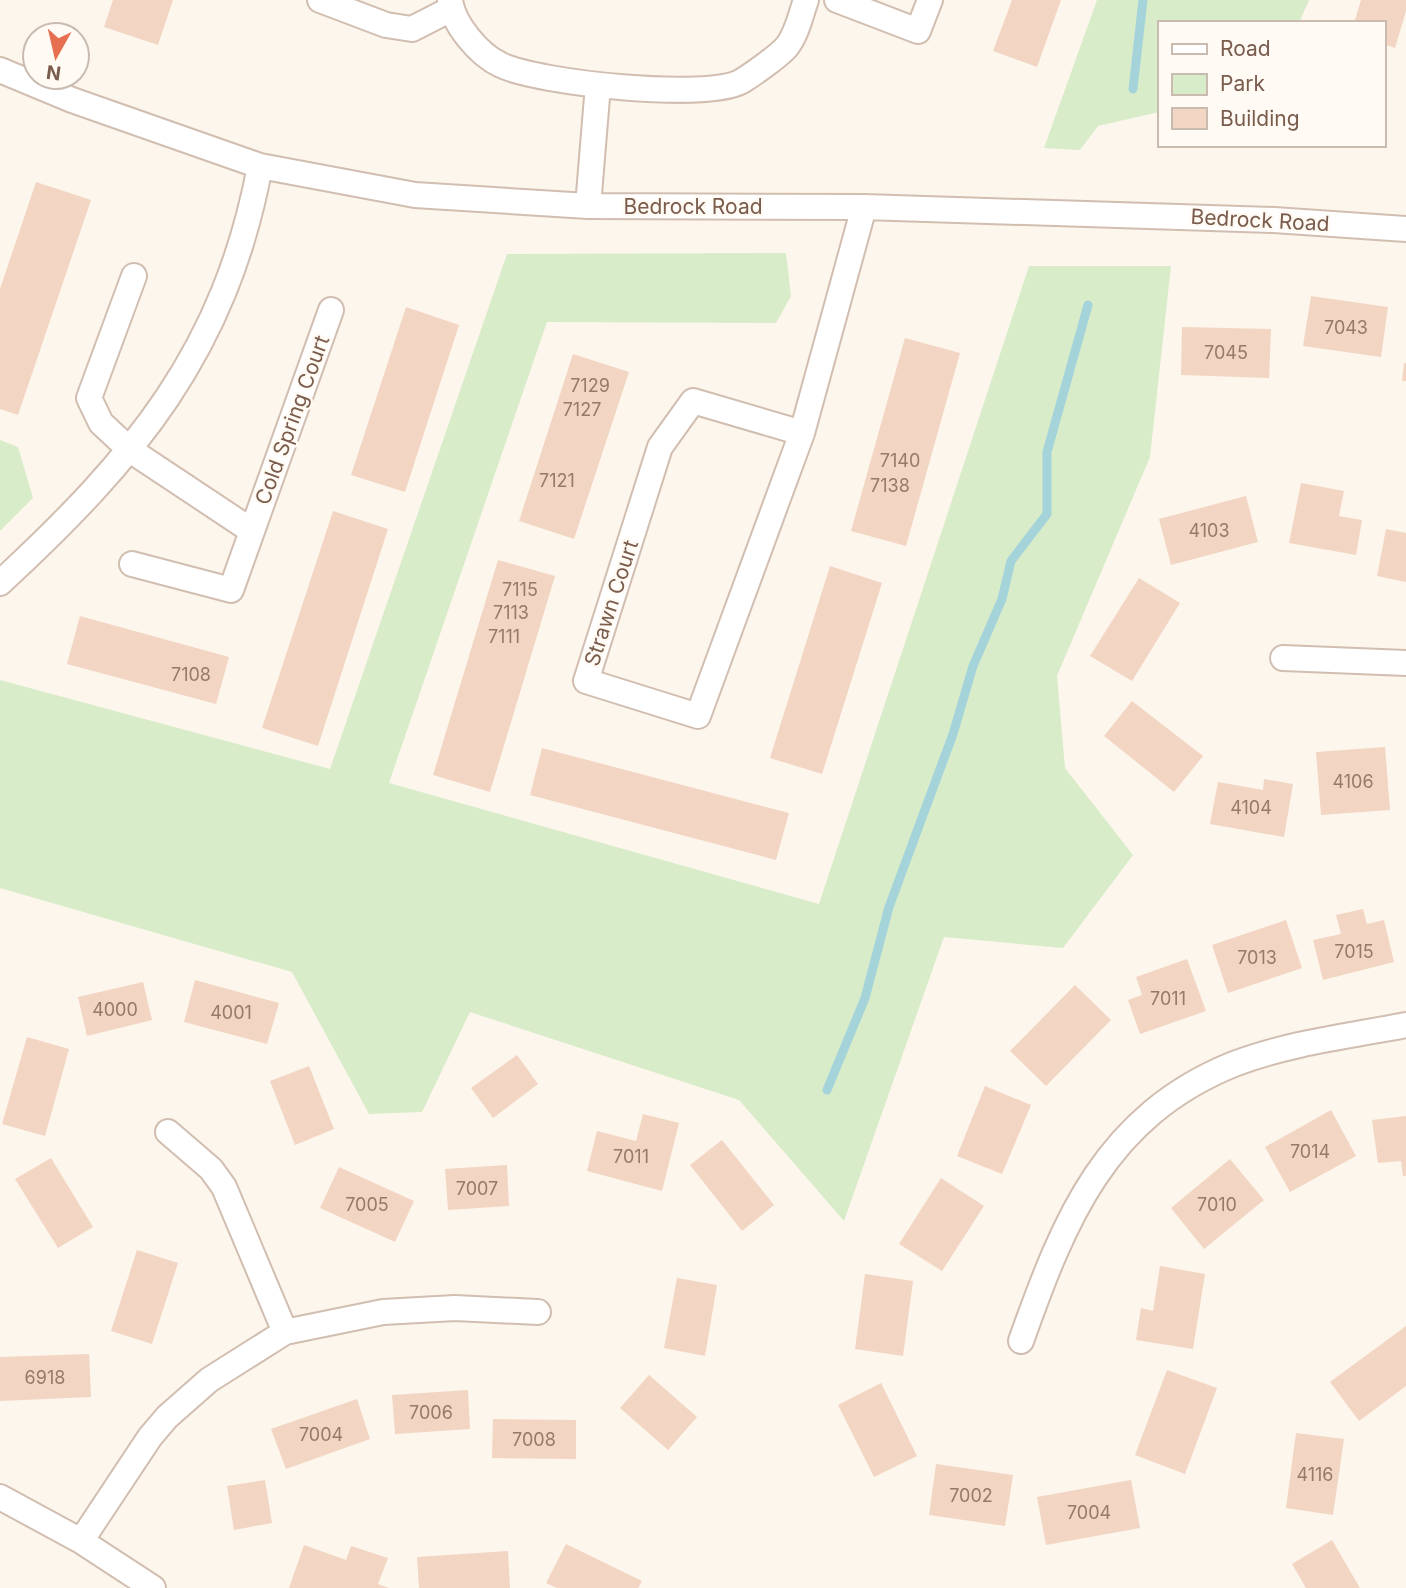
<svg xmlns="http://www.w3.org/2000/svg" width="1406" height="1588" viewBox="0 0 1406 1588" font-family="Inter,sans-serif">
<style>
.green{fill:#d8ecc9}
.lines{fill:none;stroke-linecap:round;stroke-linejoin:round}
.stream{stroke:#a5d3da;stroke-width:9}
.building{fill:#f3d5c3}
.street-casing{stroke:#d1beb0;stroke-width:28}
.street{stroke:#fff;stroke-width:24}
.labels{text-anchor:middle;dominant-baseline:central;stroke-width:5;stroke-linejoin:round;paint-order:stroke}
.number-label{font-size:18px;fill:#987a6a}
.street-label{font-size:21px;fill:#7a5c4d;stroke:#fffaf3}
</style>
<rect width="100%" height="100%" fill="#fdf6ec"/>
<path class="green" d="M 1097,0 L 1309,0 L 1299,23 L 1159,23 L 1159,112 L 1098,126 L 1080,150 L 1044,148 Z
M 786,253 L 791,296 L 776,323 L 547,322 L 389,783 L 819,904 L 1029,266 L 1171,266 L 1150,457 L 1057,676 L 1065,768 L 1133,855 L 1063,948 L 944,937 L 844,1221 L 739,1100 L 470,1012 L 422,1112 L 369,1114 L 292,972 L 0,888 L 0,680 L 330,769 L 507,254 Z
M 0,440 L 18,447 L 33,498 L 0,531 Z"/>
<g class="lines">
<path class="stream" d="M 1133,89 L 1143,0
M 827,1090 L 865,998 L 889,907 L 953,734 L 973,666 L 1002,599 L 1011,561 L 1047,514 L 1047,452 L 1088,305"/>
</g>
<path class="building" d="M 113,0 L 173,0 L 158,45 L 104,27 Z
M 1012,0 L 1061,0 L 1037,67 L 993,51 Z
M 1361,0 L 1406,0 L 1406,11 L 1395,48 L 1383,44 L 1383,23 L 1354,23 Z
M 36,182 L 91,200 L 18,415 L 0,409 L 0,289 Z
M 1311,296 L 1388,307 L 1381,357 L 1303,346 Z
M 406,307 L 459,325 L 405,492 L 351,475 Z
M 1182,327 L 1271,329 L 1269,378 L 1181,375 Z
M 905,338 L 960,353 L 906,546 L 851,531 Z
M 573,354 L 629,372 L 574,539 L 519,521 Z
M 1404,363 L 1406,363 L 1406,381 L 1402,381 Z
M 1301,483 L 1344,491 L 1339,516 L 1362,520 L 1356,555 L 1289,543 Z
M 1246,496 L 1258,542 L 1171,565 L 1159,519 Z
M 333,511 L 388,529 L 318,746 L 262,728 Z
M 1386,529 L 1406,533 L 1406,582 L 1377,576 Z
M 498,560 L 555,576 L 490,792 L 433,775 Z
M 830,566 L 882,583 L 822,774 L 770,758 Z
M 1139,578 L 1180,603 L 1132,681 L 1090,656 Z
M 80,616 L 229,657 L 216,704 L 67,664 Z
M 1132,701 L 1203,756 L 1174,792 L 1104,736 Z
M 1385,747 L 1390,810 L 1321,815 L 1316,752 Z
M 542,748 L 789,813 L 776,860 L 530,795 Z
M 1264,779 L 1293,784 L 1284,837 L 1210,824 L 1218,782 L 1263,790 Z
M 1363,909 L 1367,924 L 1384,920 L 1394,962 L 1323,980 L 1313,940 L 1341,934 L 1336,915 Z
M 1286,920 L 1302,968 L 1228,993 L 1212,945 Z
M 1187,959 L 1206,1011 L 1140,1034 L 1128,1000 L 1142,995 L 1136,977 Z
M 195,980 L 279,1003 L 267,1044 L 184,1022 Z
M 143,982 L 152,1020 L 87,1036 L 78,997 Z
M 1075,985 L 1111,1020 L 1046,1086 L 1010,1051 Z
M 27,1037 L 69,1049 L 45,1136 L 2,1124 Z
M 517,1055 L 538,1084 L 493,1118 L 471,1088 Z
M 309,1066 L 334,1129 L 295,1145 L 270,1081 Z
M 985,1086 L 1031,1105 L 1002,1174 L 957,1156 Z
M 1331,1110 L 1356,1156 L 1290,1192 L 1265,1147 Z
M 643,1114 L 679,1123 L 662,1191 L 587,1171 L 597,1131 L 636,1141 Z
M 1406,1116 L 1406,1176 L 1403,1176 L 1401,1161 L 1378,1163 L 1372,1120 Z
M 722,1140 L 774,1205 L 742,1231 L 690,1165 Z
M 51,1158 L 93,1227 L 58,1248 L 15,1179 Z
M 1230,1159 L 1264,1200 L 1204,1249 L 1171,1208 Z
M 507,1165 L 509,1206 L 448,1210 L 445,1169 Z
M 339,1167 L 414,1201 L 395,1242 L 320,1208 Z
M 941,1178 L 984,1206 L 942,1271 L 899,1244 Z
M 137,1250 L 178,1263 L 152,1344 L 111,1331 Z
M 1160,1266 L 1205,1274 L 1193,1349 L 1136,1340 L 1141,1308 L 1153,1311 Z
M 865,1274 L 913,1281 L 903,1356 L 855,1349 Z
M 677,1278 L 717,1285 L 705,1356 L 664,1348 Z
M 1406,1326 L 1406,1386 L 1359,1421 L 1330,1382 Z
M 89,1354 L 91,1397 L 0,1401 L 0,1357 Z
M 1167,1370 L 1217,1388 L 1185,1474 L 1135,1455 Z
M 649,1375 L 697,1417 L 668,1450 L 620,1408 Z
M 881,1383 L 917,1456 L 874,1477 L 838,1405 Z
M 468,1390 L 470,1429 L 395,1434 L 392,1395 Z
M 357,1399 L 370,1439 L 286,1469 L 271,1429 Z
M 493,1419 L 576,1420 L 576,1459 L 492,1458 Z
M 1296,1433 L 1344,1439 L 1333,1515 L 1286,1508 Z
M 936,1464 L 1013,1475 L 1005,1526 L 929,1515 Z
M 265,1480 L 272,1523 L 234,1530 L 227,1486 Z
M 1131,1480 L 1140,1528 L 1046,1545 L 1037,1497 Z
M 1332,1540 L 1360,1588 L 1306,1588 L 1292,1564 Z
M 566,1544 L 642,1581 L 638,1588 L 557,1588 L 546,1583 Z
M 304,1545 L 346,1560 L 351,1546 L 388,1558 L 378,1584 L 389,1588 L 289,1588 Z
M 508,1551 L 510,1588 L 419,1588 L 417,1557 Z"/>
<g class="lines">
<defs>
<path id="street" d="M 320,0 L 386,25 L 412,29 L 451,9
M 450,0 C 453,24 479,55 501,65 C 538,83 708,101 742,81 C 753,74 782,54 788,45 C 797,33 801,14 806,0
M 837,0 L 918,31 L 930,0
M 0,70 L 72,100 L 260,166 L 415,195 L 588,206 L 864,207 L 1274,220 L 1406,229
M 588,206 L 598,85
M 134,276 L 89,398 L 101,423 L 130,450 L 252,531
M 802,433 L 698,716 L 586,681 L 660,447 L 693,401 L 802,433 L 864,207
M 132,564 L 231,590 L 331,310
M 0,583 C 135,458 225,352 260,166
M 1283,658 L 1406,663
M 168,1132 L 211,1169 L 224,1187 L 285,1332
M 1021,1341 C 1064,1220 1105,1116 1234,1064 C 1289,1043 1349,1036 1406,1025
M 0,1497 L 81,1541 L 153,1588
M 81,1541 L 150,1437 L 167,1417 L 209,1380 L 285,1332 L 383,1312 L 455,1308 L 538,1312"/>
</defs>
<use href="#street" class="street-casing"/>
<use href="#street" class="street"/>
</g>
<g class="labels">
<g class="number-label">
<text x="1346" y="327">7043</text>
<text x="1226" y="352">7045</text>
<text x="590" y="385">7129</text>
<text x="582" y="409">7127</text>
<text x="900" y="460">7140</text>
<text x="557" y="480">7121</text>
<text x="890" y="485">7138</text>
<text x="1209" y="530">4103</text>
<text x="520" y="589">7115</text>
<text x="511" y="612">7113</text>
<text x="504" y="636">7111</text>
<text x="191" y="674">7108</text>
<text x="1353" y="781">4106</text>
<text x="1251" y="807">4104</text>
<text x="1354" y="951">7015</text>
<text x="1257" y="957">7013</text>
<text x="1168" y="998">7011</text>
<text x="115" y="1009">4000</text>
<text x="231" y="1012">4001</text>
<text x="1310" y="1151">7014</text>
<text x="631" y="1156">7011</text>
<text x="477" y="1188">7007</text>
<text x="367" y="1204">7005</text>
<text x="1217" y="1204">7010</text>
<text x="45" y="1377">6918</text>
<text x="431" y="1412">7006</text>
<text x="321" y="1434">7004</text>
<text x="534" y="1439">7008</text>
<text x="1315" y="1474">4116</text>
<text x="971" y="1495">7002</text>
<text x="1089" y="1512">7004</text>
</g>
<g class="street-label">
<text x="693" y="206">Bedrock Road</text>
<text transform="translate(1260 220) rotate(3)">Bedrock Road</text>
<text transform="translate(292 420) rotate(-70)">Cold Spring Court</text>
<text transform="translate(611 603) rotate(-72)">Strawn Court</text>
</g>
</g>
<rect x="1158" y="21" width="228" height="126" fill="#fffaf3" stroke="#cabbb1" stroke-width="2"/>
<rect x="1172" y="44" width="35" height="10" fill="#ffffff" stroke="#cabbb1" stroke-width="2"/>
<text x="1220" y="56" font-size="21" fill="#7a5c4d">Road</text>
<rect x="1172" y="74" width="35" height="21" fill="#d8ecc9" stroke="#cabbb1" stroke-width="2"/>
<text x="1220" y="91" font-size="21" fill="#7a5c4d">Park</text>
<rect x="1172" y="108" width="35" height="21" fill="#f3d5c3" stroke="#cabbb1" stroke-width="2"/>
<text x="1220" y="126" font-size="21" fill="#7a5c4d">Building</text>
<g transform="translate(56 56) rotate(188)"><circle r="33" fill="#fffaf3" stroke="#cabbb1" stroke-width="2"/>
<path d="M0-5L12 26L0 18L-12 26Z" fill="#e76f51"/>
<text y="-10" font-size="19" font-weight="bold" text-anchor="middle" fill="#7a5c4d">N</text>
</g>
</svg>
